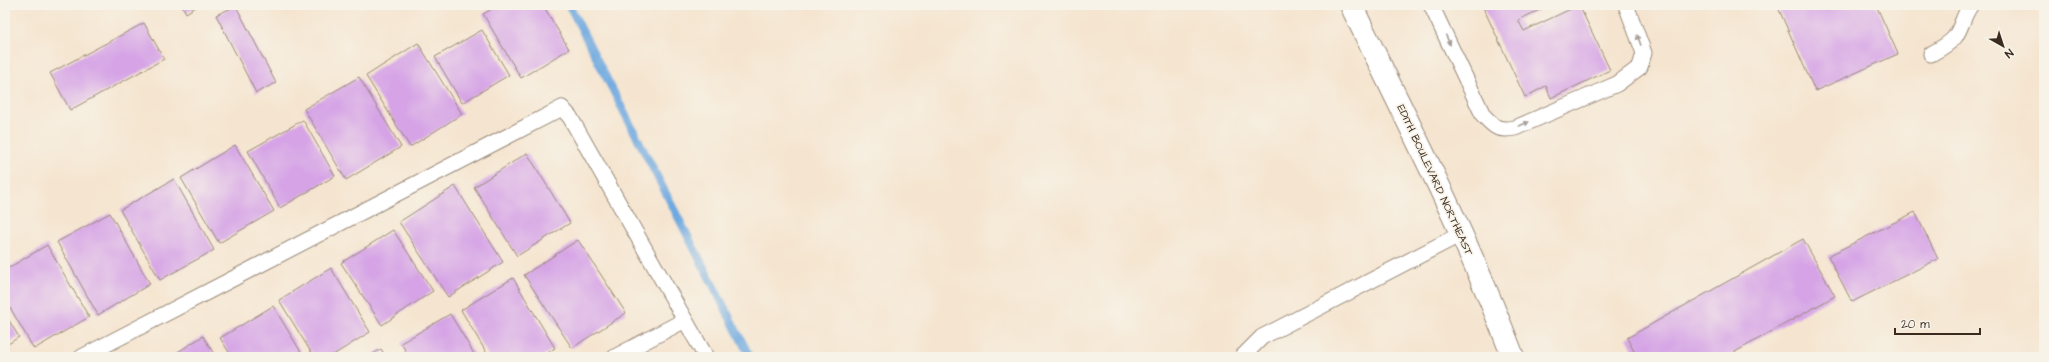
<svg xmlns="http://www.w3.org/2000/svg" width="2049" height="362" viewBox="0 0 2049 362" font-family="'Architects Daughter',sans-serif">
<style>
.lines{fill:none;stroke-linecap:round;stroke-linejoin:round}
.stream{stroke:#6ea9df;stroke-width:8}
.building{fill:#d6a4e6}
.service-casing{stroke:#988877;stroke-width:17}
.tertiary-casing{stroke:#988877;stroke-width:24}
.service{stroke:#fff;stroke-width:15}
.tertiary{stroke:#fff;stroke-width:22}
.oneway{fill:#a79f9a}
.labels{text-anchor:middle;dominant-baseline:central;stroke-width:3.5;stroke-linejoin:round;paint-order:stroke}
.street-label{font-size:11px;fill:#3b2a1e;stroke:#f7f3e8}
</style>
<rect width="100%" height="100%" fill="#f7f3e8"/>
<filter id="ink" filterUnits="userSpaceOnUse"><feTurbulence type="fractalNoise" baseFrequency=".025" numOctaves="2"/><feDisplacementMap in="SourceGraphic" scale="8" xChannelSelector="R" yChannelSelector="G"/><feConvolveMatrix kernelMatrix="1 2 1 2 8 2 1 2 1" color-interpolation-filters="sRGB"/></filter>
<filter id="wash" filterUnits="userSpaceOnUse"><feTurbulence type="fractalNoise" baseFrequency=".012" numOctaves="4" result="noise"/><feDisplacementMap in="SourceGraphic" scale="16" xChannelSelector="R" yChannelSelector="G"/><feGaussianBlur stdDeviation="0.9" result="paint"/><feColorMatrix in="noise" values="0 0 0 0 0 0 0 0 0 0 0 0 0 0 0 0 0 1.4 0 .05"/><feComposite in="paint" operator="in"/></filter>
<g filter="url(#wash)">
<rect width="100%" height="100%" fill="#f5e5d0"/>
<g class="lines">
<path class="stream" d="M 569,5 L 750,357"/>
</g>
<g id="blocks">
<path class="building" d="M 182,5 L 199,5 L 186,13 Z
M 499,5 L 543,5 L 569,49 L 521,78 L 483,14 Z
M 1482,5 L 1550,5 L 1518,20 L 1524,31 L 1579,5 L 1610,70 L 1551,98 L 1546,86 L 1525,97 Z
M 1777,5 L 1876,5 L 1898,54 L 1815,91 Z
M 236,6 L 276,83 L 256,93 L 216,15 Z
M 144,23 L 164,59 L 70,110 L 50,73 Z
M 482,30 L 509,75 L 462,103 L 435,57 Z
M 418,43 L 462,114 L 410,147 L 366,76 Z
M 359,77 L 401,147 L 346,180 L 304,109 Z
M 303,120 L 335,176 L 280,208 L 248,151 Z
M 235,145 L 274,211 L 219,243 L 181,178 Z
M 527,153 L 570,223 L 517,256 L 474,187 Z
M 174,179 L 214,250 L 160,280 L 120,210 Z
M 455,186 L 503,262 L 448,297 L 399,222 Z
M 1915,212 L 1938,259 L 1852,302 L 1828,256 Z
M 110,213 L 150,284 L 98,315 L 57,242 Z
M 393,230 L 433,291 L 382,325 L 341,263 Z
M 1803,239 L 1835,296 L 1726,357 L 1637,357 L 1627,338 Z
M 578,240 L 626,313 L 572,348 L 524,275 Z
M 47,245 L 89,317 L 34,349 L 5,299 L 5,270 Z
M 331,268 L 370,332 L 330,357 L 314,357 L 279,300 Z
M 513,278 L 555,348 L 541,357 L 489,357 L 461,310 Z
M 273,306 L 304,357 L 232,357 L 220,338 Z
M 5,314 L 19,337 L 5,346 Z
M 450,314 L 476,357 L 409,357 L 401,343 Z
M 203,336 L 216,357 L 170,357 Z
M 381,349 L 386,357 L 368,357 Z"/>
</g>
</g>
<g filter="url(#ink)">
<use href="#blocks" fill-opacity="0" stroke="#988877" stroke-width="1"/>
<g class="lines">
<defs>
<path id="service" d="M 1431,5 L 1483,115 C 1495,128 1498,131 1515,128 L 1617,84 L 1640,67 L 1644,53 L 1626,5
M 1931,54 C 1940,49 1948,45 1955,37 C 1962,27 1963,15 1971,5
M 82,357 L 562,108 L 570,117 L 706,357
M 615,357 L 685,320
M 1242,357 L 1262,337 L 1461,234"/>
<path id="tertiary" d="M 1351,5 C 1407,121 1467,236 1513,357"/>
</defs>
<use href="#service" class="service-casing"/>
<use href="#tertiary" class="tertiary-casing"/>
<use href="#service" class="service"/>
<use href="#tertiary" class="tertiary"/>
</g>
<defs><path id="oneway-solid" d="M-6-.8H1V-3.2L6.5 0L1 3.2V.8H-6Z"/></defs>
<g class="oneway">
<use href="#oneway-solid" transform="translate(1448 40) rotate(65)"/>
<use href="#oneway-solid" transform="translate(1639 40) rotate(-110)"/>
<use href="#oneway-solid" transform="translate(1524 124) rotate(-23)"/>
</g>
</g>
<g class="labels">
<g class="street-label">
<text transform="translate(1435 180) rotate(65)">EDITH BOULEVARD NORTHEAST</text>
</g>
</g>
<rect width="2049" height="362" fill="none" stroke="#f7f3e8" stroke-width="20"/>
<g transform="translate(2003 46) rotate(141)" stroke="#f7f3e8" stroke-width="3" paint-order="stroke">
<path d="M0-3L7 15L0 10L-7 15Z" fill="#3b2a1e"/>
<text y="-6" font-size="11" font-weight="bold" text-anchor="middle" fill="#3b2a1e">N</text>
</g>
<path d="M1895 328v6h85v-6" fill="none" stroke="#3b2a1e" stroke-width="2"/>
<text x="1901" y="328" font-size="12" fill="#3b2a1e" stroke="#f7f3e8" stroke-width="3" paint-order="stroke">20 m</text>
</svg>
